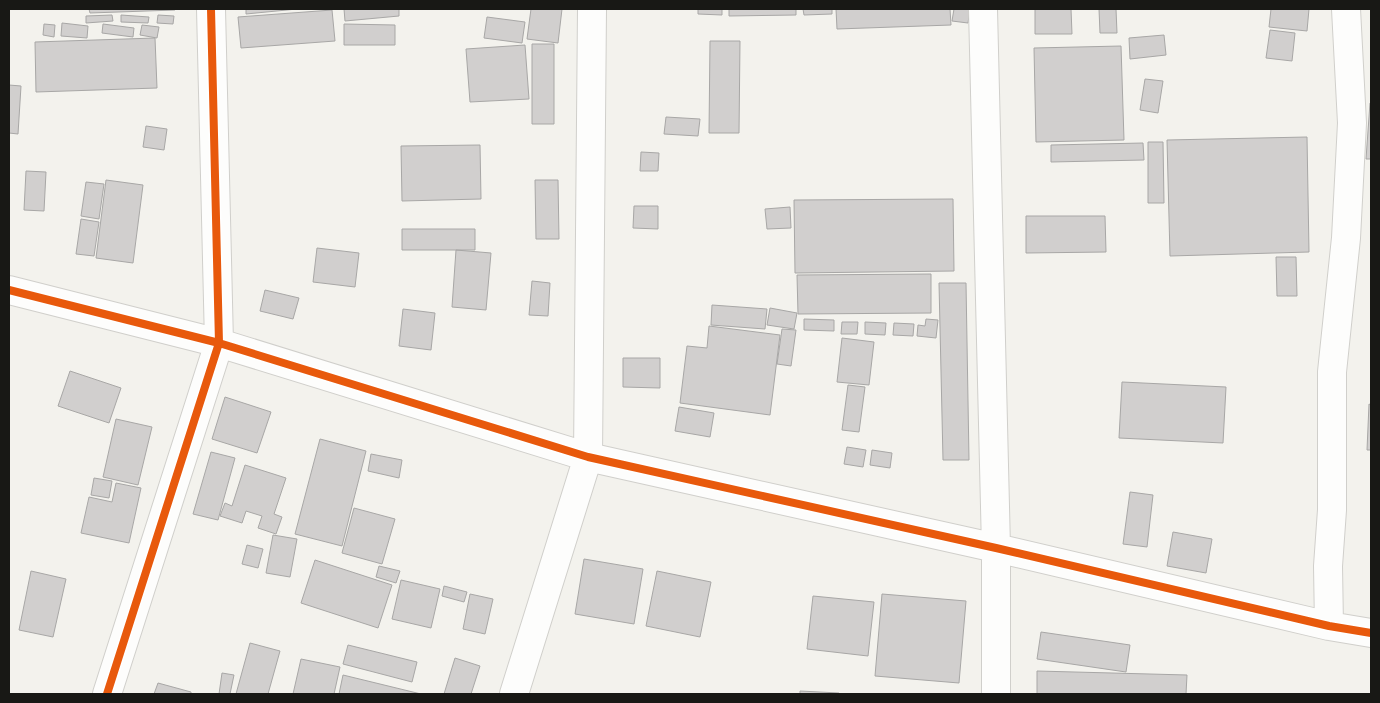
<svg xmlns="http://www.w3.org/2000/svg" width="1380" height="703" viewBox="0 0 1380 703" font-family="'Nunito Sans',sans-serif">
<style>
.building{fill:#d1cfce;stroke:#a8a7a6}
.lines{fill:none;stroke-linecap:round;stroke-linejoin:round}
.minor-casing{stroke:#d0cfcb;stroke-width:30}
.minor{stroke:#fdfdfc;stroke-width:28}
.cycleway-casing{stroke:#fff;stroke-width:11}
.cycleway{stroke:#e8590c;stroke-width:8}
</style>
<rect width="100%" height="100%" fill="#f3f2ed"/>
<path class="building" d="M 89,9 L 175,9 L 175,10 L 90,13 Z
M 246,9 L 297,9 L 246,14 Z
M 344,9 L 399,9 L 399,16 L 345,21 Z
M 531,9 L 562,9 L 558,43 L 527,39 Z
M 698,9 L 722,9 L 722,15 L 698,14 Z
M 729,9 L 796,9 L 796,15 L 729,16 Z
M 803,9 L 832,9 L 832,14 L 804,15 Z
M 836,9 L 950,9 L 951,25 L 837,29 Z
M 954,9 L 970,9 L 968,23 L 952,21 Z
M 1035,9 L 1071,9 L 1072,34 L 1035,34 Z
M 1099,9 L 1116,9 L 1117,33 L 1100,33 Z
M 1271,9 L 1309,9 L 1307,31 L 1269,27 Z
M 332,10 L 335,41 L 241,48 L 238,17 Z
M 112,15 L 113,21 L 86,23 L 86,16 Z
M 121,15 L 149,17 L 148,23 L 121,22 Z
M 158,15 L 174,16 L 173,24 L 157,23 Z
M 487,17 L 525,22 L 522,43 L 484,38 Z
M 62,23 L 88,26 L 87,38 L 61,36 Z
M 44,24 L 55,25 L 54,37 L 43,35 Z
M 103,24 L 134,28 L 133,37 L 102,33 Z
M 344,24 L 395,25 L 395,45 L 344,45 Z
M 142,25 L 159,27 L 157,38 L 140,35 Z
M 1270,30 L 1295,33 L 1292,61 L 1266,58 Z
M 1164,35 L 1166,55 L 1130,59 L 1129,38 Z
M 155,38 L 157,88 L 36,92 L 35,42 Z
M 710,41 L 740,41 L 739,133 L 709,133 Z
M 532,44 L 554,44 L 554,124 L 532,124 Z
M 525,45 L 529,99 L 470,102 L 466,49 Z
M 1121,46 L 1124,140 L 1036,142 L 1034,48 Z
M 1145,79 L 1163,81 L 1158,113 L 1140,110 Z
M 9,85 L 21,86 L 18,134 L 9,133 Z
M 1370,103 L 1371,103 L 1371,159 L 1366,159 Z
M 666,117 L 700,119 L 698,136 L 664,134 Z
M 146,126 L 167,129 L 164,150 L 143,147 Z
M 1307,137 L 1309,252 L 1170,256 L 1167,140 Z
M 1148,142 L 1163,142 L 1164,203 L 1148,203 Z
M 1143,143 L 1144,160 L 1051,162 L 1051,145 Z
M 480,145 L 481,199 L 402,201 L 401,146 Z
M 641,152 L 659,153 L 658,171 L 640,171 Z
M 26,171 L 46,172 L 44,211 L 24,210 Z
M 106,180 L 143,185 L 133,263 L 96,258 Z
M 535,180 L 558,180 L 559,239 L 536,239 Z
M 86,182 L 104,184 L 99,219 L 81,216 Z
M 953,199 L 954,271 L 795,273 L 794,200 Z
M 634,206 L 658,206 L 658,229 L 633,228 Z
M 790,207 L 791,228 L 767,229 L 765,209 Z
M 1026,216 L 1105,216 L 1106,252 L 1026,253 Z
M 81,219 L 99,222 L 94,256 L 76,254 Z
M 402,229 L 475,229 L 475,250 L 402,250 Z
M 317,248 L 359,253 L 355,287 L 313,282 Z
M 456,250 L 491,253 L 486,310 L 452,307 Z
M 1276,257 L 1296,257 L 1297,296 L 1277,296 Z
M 931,274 L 931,313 L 798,314 L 797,275 Z
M 532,281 L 550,283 L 548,316 L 529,315 Z
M 939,283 L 966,283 L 969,460 L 943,460 Z
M 265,290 L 299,298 L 293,319 L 260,311 Z
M 712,305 L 767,309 L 765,329 L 711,325 Z
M 770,308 L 797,313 L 794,329 L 767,325 Z
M 403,309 L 435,313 L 431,350 L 399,346 Z
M 804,319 L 834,320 L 834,331 L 804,330 Z
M 926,319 L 938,320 L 936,338 L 917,336 L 918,325 L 925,326 Z
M 842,322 L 858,322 L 857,334 L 841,334 Z
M 865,322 L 886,323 L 885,335 L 865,334 Z
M 894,323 L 914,324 L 913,336 L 893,335 Z
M 709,326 L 780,335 L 770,415 L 680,403 L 687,346 L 707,348 Z
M 782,329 L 796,330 L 791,366 L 777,364 Z
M 842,338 L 874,342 L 869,385 L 837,382 Z
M 623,358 L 660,358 L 660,388 L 623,387 Z
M 70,371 L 121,388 L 109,423 L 58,406 Z
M 1122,382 L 1226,387 L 1223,443 L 1119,438 Z
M 848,385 L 865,387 L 859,432 L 842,430 Z
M 225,397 L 271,412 L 257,453 L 212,439 Z
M 1369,404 L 1371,405 L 1371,450 L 1367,450 Z
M 679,407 L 714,413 L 710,437 L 675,431 Z
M 116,419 L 152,427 L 138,485 L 103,477 Z
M 320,439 L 366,451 L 342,546 L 295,534 Z
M 847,447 L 866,450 L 863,467 L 844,464 Z
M 872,450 L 892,453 L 890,468 L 870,465 Z
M 211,452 L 235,458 L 218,520 L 193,514 Z
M 371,454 L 402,460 L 399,478 L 368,471 Z
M 245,465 L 286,478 L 274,514 L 282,517 L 276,534 L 258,528 L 262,516 L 246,511 L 242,523 L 220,516 L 225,503 L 232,506 Z
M 94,478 L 112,481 L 109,498 L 91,495 Z
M 116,483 L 141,488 L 129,543 L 81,533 L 89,497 L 112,502 Z
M 1130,492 L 1153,495 L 1147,547 L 1123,544 Z
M 354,508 L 395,519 L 382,564 L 342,553 Z
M 1173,532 L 1212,539 L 1206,573 L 1167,566 Z
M 273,535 L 297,539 L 290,577 L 266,573 Z
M 247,545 L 263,549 L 258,568 L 242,564 Z
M 584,559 L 643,569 L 634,624 L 575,614 Z
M 315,560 L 392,585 L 378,628 L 301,603 Z
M 379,566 L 400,571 L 396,583 L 376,577 Z
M 31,571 L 66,579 L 53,637 L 19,630 Z
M 657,571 L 711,582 L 700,637 L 646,626 Z
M 401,580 L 440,589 L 431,628 L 392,619 Z
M 444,586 L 467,592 L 464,602 L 442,596 Z
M 470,594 L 493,599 L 485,634 L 463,629 Z
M 882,594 L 966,601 L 959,683 L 875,676 Z
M 813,596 L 874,602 L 868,656 L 807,649 Z
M 1041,632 L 1130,645 L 1126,672 L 1037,659 Z
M 250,643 L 280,651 L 268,694 L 236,694 Z
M 348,645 L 417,662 L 412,682 L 343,664 Z
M 455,658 L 480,666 L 471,694 L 444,694 Z
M 301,659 L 340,667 L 334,694 L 293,694 Z
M 1037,671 L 1187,675 L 1186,694 L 1037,694 Z
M 222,673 L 234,675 L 230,694 L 219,694 Z
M 343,675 L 421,694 L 339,694 Z
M 158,683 L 191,692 L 191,694 L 154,694 Z
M 800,691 L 839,693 L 839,694 L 800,694 Z"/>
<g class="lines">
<defs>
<path id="minor" d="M 983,9 L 996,548 L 996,694
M 9,290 L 219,343 L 588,457 L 996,548 L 1329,626 L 1371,633
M 1329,626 L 1328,566 L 1332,510 L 1332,372 L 1346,238 L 1352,123 L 1346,9
M 107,694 L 219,343 L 211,9
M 514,694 L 588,457 L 592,9"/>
</defs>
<use href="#minor" class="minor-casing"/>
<use href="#minor" class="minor"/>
<defs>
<path id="cycleway" d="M 9,290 L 219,343 L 588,457 L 996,548 L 1329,626 L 1371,633
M 107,694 L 219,343 L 211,9"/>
</defs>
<use href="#cycleway" class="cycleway-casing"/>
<use href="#cycleway" class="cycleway"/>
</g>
<rect width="1380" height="703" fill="none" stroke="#181815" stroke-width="20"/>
</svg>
